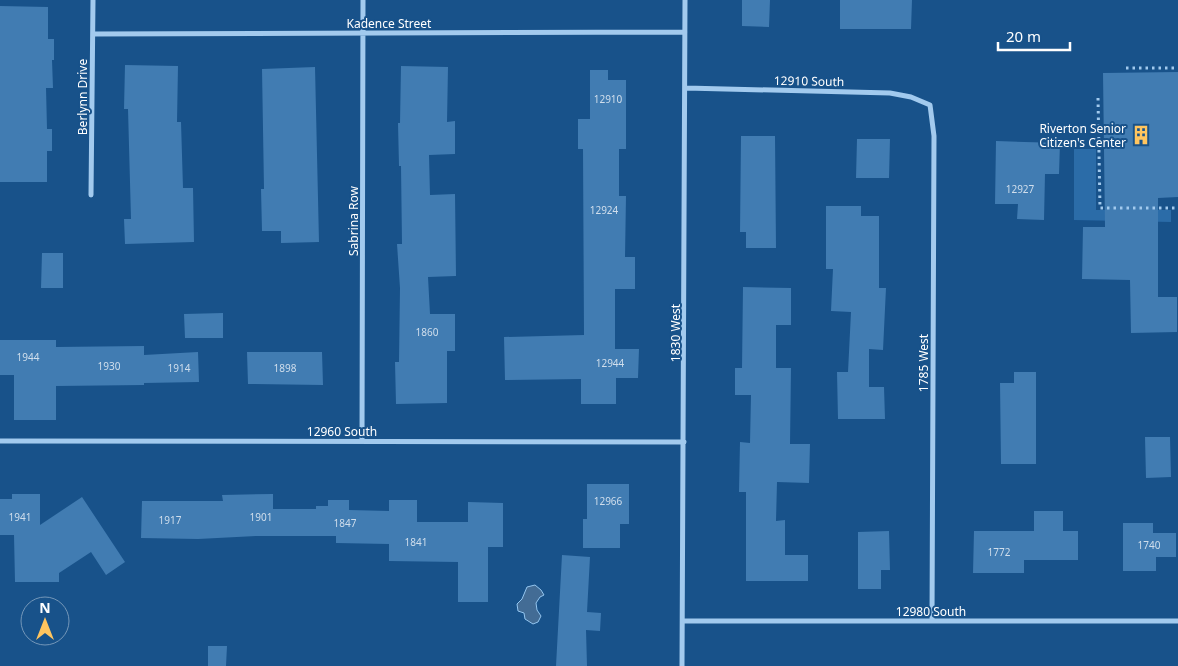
<svg xmlns="http://www.w3.org/2000/svg" width="1178" height="666" viewBox="0 0 1178 666" font-family="'Noto Sans',sans-serif">
<style>
.green{fill:#2b6ca8}
.water{fill:#436c95;stroke:#94c6f0}
.building{fill:#417cb2}
.lines{fill:none;stroke-linecap:round;stroke-linejoin:round}
.path{stroke:#a2caee;stroke-width:3;stroke-dasharray:2.5 4;stroke-linecap:butt}
.street{stroke:#a2caee;stroke-width:5}
.labels{text-anchor:middle;dominant-baseline:central;stroke-width:4;stroke-linejoin:round;paint-order:stroke}
.number-label{font-size:10px;fill:#d0deec}
.street-label{font-size:12px;fill:#fff;stroke:#18528a}
.poi-label{font-size:12px;fill:#fff;stroke:#18528a;text-anchor:end}
</style>
<rect width="100%" height="100%" fill="#18528a"/>
<path class="green" d="M 1074,149 L 1096,149 L 1096,210 L 1171,210 L 1171,222 L 1074,220 Z"/>
<path class="water" d="M 535,585 L 541,590 L 544,595 L 540,597 L 536,603 L 537,610 L 541,616 L 538,622 L 533,624 L 525,619 L 524,613 L 518,611 L 517,604 L 522,599 L 527,587 Z"/>
<path class="building" d="M 742,0 L 770,0 L 769,27 L 742,26 Z
M 840,0 L 912,0 L 911,29 L 840,29 Z
M 0,6 L 48,7 L 48,39 L 54,39 L 54,60 L 52,60 L 53,88 L 46,88 L 47,129 L 52,129 L 52,151 L 47,151 L 47,182 L 0,182 Z
M 125,65 L 178,66 L 177,122 L 181,122 L 183,188 L 193,188 L 194,242 L 125,244 L 124,219 L 131,219 L 128,109 L 124,109 Z
M 401,66 L 448,67 L 447,122 L 455,121 L 455,154 L 429,155 L 430,195 L 455,194 L 456,276 L 428,277 L 430,314 L 455,314 L 455,351 L 447,351 L 447,403 L 396,404 L 395,362 L 399,362 L 400,288 L 397,244 L 402,244 L 401,166 L 399,166 L 398,123 L 400,123 Z
M 315,67 L 319,242 L 281,243 L 281,231 L 262,231 L 261,189 L 264,189 L 262,69 Z
M 590,70 L 608,70 L 608,80 L 626,80 L 626,149 L 619,149 L 619,196 L 626,196 L 625,257 L 635,257 L 635,289 L 615,289 L 615,349 L 639,349 L 638,378 L 616,378 L 616,404 L 581,404 L 581,379 L 505,380 L 504,337 L 584,335 L 583,149 L 578,149 L 578,119 L 590,119 Z
M 1178,72 L 1178,197 L 1158,198 L 1158,297 L 1177,297 L 1177,332 L 1131,333 L 1130,280 L 1082,279 L 1083,227 L 1105,227 L 1103,73 Z
M 741,136 L 775,136 L 776,248 L 746,248 L 746,232 L 740,232 Z
M 857,139 L 890,139 L 889,178 L 856,178 Z
M 996,141 L 1060,143 L 1059,174 L 1045,174 L 1044,220 L 1017,219 L 1018,204 L 995,204 Z
M 826,206 L 861,206 L 861,216 L 879,216 L 879,288 L 886,288 L 883,350 L 869,349 L 869,387 L 884,387 L 885,419 L 838,419 L 837,372 L 848,372 L 851,312 L 831,311 L 833,269 L 826,269 Z
M 42,253 L 63,253 L 63,288 L 41,288 Z
M 743,287 L 791,288 L 791,325 L 776,325 L 776,368 L 791,368 L 790,444 L 810,444 L 809,483 L 777,482 L 776,521 L 785,520 L 785,555 L 808,555 L 808,581 L 746,581 L 746,492 L 739,492 L 740,442 L 750,443 L 751,395 L 735,395 L 735,368 L 742,368 Z
M 223,313 L 223,338 L 185,338 L 184,314 Z
M 0,340 L 56,340 L 56,347 L 144,346 L 144,355 L 198,352 L 199,382 L 144,383 L 144,385 L 56,386 L 56,420 L 14,420 L 14,375 L 0,375 Z
M 247,352 L 322,352 L 323,385 L 248,384 Z
M 1014,372 L 1036,372 L 1036,464 L 1001,464 L 1000,383 L 1014,383 Z
M 1145,437 L 1170,437 L 1171,477 L 1146,478 Z
M 587,484 L 629,484 L 629,524 L 620,524 L 620,548 L 583,548 L 583,519 L 587,519 Z
M 12,494 L 40,494 L 40,525 L 82,497 L 125,562 L 106,575 L 91,552 L 59,573 L 59,582 L 15,582 L 14,535 L 0,535 L 0,499 L 12,499 Z
M 273,494 L 273,509 L 316,509 L 316,506 L 328,506 L 328,500 L 349,500 L 349,510 L 389,511 L 389,500 L 417,500 L 417,522 L 468,522 L 468,502 L 503,503 L 503,547 L 488,547 L 488,602 L 458,602 L 458,562 L 389,561 L 389,544 L 336,543 L 336,536 L 256,536 L 198,539 L 141,538 L 142,501 L 223,501 L 222,495 Z
M 1034,511 L 1063,511 L 1063,531 L 1078,531 L 1078,560 L 1024,560 L 1024,573 L 973,573 L 974,531 L 1034,531 Z
M 1123,523 L 1153,523 L 1153,533 L 1176,533 L 1176,557 L 1156,557 L 1156,571 L 1123,571 Z
M 889,531 L 890,570 L 881,570 L 881,589 L 858,589 L 858,532 Z
M 562,555 L 590,557 L 587,612 L 601,613 L 600,631 L 586,630 L 587,666 L 556,666 Z
M 208,646 L 227,646 L 226,666 L 208,666 Z"/>
<g class="lines">
<path class="path" d="M 1126,68 L 1178,68
M 1098,98 L 1100,208 L 1178,208"/>
<path class="street" d="M 93,34 L 685,32
M 686,88 L 890,93 L 911,97 L 930,105 L 934,136 L 932,621
M 91,195 L 93,0
M 0,441 L 684,442
M 362,441 L 363,0
M 683,621 L 1178,621
M 682,666 L 685,0"/>
</g>
<defs>
<symbol id="building-bare" viewBox="-9 -9 18 18"><path d="M-4-6H4V6H1V3H-1V6H-4ZM-2.5-4.3h1.7v1.8h-1.7ZM.8-4.3h1.7v1.8H.8ZM-2.5-1h1.7V.8h-1.7ZM.8-1h1.7V.8H.8Z" fill="#ffc55f" stroke="#18528a" stroke-width="2.5" paint-order="stroke"/></symbol>
</defs>
<g fill-rule="evenodd">
<use href="#building-bare" x="1127" y="121" width="28" height="28"/>
</g>
<g class="labels">
<g class="number-label">
<text x="608" y="99">12910</text>
<text x="1020" y="189">12927</text>
<text x="604" y="210">12924</text>
<text x="427" y="332">1860</text>
<text x="28" y="357">1944</text>
<text x="610" y="363">12944</text>
<text x="109" y="366">1930</text>
<text x="179" y="368">1914</text>
<text x="285" y="368">1898</text>
<text x="608" y="501">12966</text>
<text x="20" y="517">1941</text>
<text x="261" y="517">1901</text>
<text x="170" y="520">1917</text>
<text x="345" y="523">1847</text>
<text x="416" y="542">1841</text>
<text x="1149" y="545">1740</text>
<text x="999" y="552">1772</text>
</g>
<g class="street-label">
<text x="389" y="23">Kadence Street</text>
<text transform="translate(809 81) rotate(1)">12910 South</text>
<text transform="translate(82 97) rotate(-90)">Berlynn Drive</text>
<text transform="translate(353 221) rotate(-90)">Sabrina Row</text>
<text transform="translate(675 333) rotate(-90)">1830 West</text>
<text transform="translate(923 363) rotate(-90)">1785 West</text>
<text x="342" y="431">12960 South</text>
<text x="931" y="611">12980 South</text>
</g>
<g class="poi-label">
<text x="1126" y="128">Riverton Senior<tspan x="1126" dy="14">Citizen's Center</tspan></text>
</g>
</g>
<g transform="translate(45 621)"><circle r="24" fill="#18528a" stroke="#7497b9"/>
<path d="M0-4L9 19L0 12L-9 19Z" fill="#ffc55f"/>
<text y="-8" font-size="14" font-weight="bold" text-anchor="middle" fill="#ffffff">N</text>
</g>
<path d="M998 42v8h72v-8" fill="none" stroke="#ffffff" stroke-width="2.5"/>
<text x="1006" y="42" font-size="15" fill="#ffffff" stroke="#18528a" stroke-width="4" paint-order="stroke">20 m</text>
</svg>
